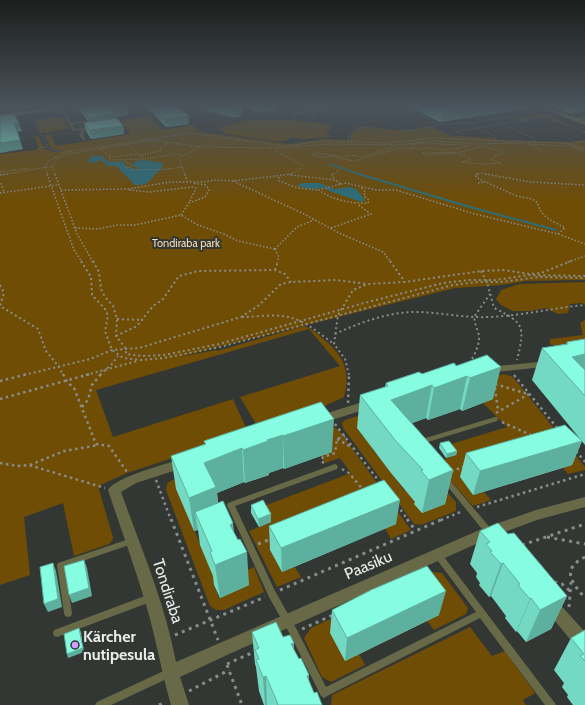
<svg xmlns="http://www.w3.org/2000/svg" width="585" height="705" viewBox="0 0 585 705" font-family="Cabin,sans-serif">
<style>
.green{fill:#704d04}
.water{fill:#2b6f79}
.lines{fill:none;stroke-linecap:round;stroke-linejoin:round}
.stream-far1{stroke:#2b6f79;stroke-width:1.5}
.stream{stroke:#2b6f79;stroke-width:2}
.path-far4{stroke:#898d89;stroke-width:1;stroke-dasharray:1 1.5;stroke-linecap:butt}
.path-far3{stroke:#898d89;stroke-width:1.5;stroke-dasharray:1.5 2;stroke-linecap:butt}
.path-far2{stroke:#898d89;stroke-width:2;stroke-dasharray:2 3;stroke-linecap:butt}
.path-far1{stroke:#898d89;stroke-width:2.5;stroke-dasharray:2.5 3.5;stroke-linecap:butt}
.path{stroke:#898d89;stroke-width:3;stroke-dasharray:3 4.5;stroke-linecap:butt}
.lane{fill:#686a47;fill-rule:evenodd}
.street{fill:#686a47;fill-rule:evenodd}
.secondary{fill:#84874e;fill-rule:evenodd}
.wall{fill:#73d9c2}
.shaded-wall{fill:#5eb09e}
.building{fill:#86fce1;stroke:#5eb09e}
.poi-dot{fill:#d29dfd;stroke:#333733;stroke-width:1.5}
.labels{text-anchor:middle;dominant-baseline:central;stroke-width:4;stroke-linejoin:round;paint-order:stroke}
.far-park-label{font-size:11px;fill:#f9dfb9;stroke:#333733}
.near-street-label{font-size:16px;fill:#eaedea;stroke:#333733}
.near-poi-label{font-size:16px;font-weight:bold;fill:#eaedea;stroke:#333733;text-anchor:start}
</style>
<rect width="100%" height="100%" fill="#333733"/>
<path class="green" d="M 0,106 L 53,106 L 0,113 Z
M 547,113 L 568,126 L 542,117 L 524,120 L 516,118 Z
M 149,116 L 162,130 L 193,125 L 200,132 L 290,144 L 324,139 L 350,140 L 351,134 L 360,126 L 404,131 L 431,127 L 452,136 L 494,138 L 495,140 L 570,142 L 585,140 L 585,280 L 526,281 L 502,285 L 455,288 L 178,357 L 216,350 L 217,351 L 304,326 C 311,328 317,333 322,338 C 343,354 351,370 344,397 L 305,415 L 258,427 L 240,397 L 340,366 L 309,329 L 96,390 L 113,437 L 233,399 L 247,430 L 240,436 L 127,473 L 98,486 L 113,537 L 112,541 L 109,544 L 74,556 L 63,503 L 24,517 L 30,575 L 0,585 L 0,154 L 36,150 L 39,148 L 35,138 L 30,137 L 38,136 L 45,149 L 54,152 L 63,152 L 50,147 L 45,135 L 80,131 L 51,135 L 56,146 L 131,134 L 121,123 L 117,122 L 84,127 L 85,128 L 82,126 Z
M 57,117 L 65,119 L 69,128 L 63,130 L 41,133 L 36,120 Z
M 248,120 L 290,120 L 325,124 L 332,127 L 326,132 L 331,137 L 303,139 L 291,137 L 286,141 L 273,141 L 226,134 L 218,128 Z
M 585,282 L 585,305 L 582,303 L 570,304 L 568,313 L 558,314 L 546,308 L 530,311 L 513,311 L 501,305 L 496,299 L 501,290 L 519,284 Z
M 585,320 L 585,343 L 561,348 L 550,344 L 550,339 L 583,335 L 580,323 Z
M 504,374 L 513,377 L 585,467 L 585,470 L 568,474 L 563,468 L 572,465 L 460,477 L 473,495 L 484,492 L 491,500 L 473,506 L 435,463 L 456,455 L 448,445 L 507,427 L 483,403 L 492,399 L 361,434 L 374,448 L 372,449 L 382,461 L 383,461 L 404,490 L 445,490 L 456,502 L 456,511 L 421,525 L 414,524 L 343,428 L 342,423 L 345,420 L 403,401 Z
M 327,426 L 338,429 L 411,530 L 391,539 L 385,528 L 395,523 L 270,550 L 282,572 L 295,567 L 301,577 L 277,587 L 249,531 L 271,522 L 264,506 L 351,473 L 340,458 L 325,463 L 321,456 L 177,489 L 217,584 L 214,585 L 219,598 L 249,585 L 243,572 L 254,567 L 264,592 L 224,610 L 216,610 L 210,606 L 166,490 L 167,484 L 170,481 Z
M 432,572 L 442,573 L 468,608 L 466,614 L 434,630 L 427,621 L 345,661 L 359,654 L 365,665 L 331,682 L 322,677 L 304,638 L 311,628 Z
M 470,627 L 492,656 L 505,651 L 535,693 L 523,700 L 526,705 L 331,705 L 332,695 Z"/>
<path class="water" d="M 92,156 L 103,156 L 105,160 L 112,162 L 123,161 L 126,166 L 135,169 L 139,168 L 132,166 L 135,161 L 145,160 L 163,163 L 161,170 C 147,178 155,185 135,185 L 116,166 L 108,166 L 101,160 L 93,163 L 87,161 Z
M 304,183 L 320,183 L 334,189 L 351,187 L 357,190 L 365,200 L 362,202 L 329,191 L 325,188 L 310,189 L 298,186 L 298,184 Z"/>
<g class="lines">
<path class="stream-far1" d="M 330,164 L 362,175"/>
<path class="stream" d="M 359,174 L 470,207 L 556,230"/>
<path class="path-far4" d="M 202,106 L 210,113 L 236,118
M 401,106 L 439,124
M 124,108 L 130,106
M 186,116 L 209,113
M 484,116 L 533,138 L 537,143
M 33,117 L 48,148 L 63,153
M 561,122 L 585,132
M 398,128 L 404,131 L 446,124 L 468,123
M 461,134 L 456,132 L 541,117 L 546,120
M 19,139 L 23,139 L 22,136
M 154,140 L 200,147 L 276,148 L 331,144 L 396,145 L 436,141 L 476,144 L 509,143 L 567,146
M 496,140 L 494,136 L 468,123 L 509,117 L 528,123
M 348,142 L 349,134 L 359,123
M 420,143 L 463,145 L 467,147 L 443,150 L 431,148 L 417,149 L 411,147 L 412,145 Z
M 571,143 L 585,141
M 128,144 L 144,159
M 533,144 L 541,151
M 566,144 L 585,150
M 481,146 L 501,151 L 502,153 L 495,156 L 492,160 L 501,163 L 481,164 L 462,162 L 471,159 L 457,153 L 426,155 L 422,153 L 462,152 Z
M 572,147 L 585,153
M 38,148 L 47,147
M 276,148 L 276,151 L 303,165 L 300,169 L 289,175
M 99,149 L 110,156 L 109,159 L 111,160 L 144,159 L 177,154 L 182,155
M 313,154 L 317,153 L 346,157 L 351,155 L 361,157 L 397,146
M 140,155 L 161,151 L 160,148 L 169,142
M 312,155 L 325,158 L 329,156 L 354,161 L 400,148 L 413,149
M 110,157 L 138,154
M 125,161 L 133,166
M 125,167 L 132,168
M 168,169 L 182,167
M 131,170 L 169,169
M 0,172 L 30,168
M 2,175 L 52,166
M 48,175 L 45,167 L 49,161 L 66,152 L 190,133 L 285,146 L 324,141 L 389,143 L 433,138 L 559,143 L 569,144 L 585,149
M 55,175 L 52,166 L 57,159 L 68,154 L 154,140
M 185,175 L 179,158 L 199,147
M 332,175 L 341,169
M 476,175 L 481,173 L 490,175"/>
<path class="path-far3" d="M 47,174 L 74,250 L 82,262
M 55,174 L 77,234 L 93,262
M 185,174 L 187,182
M 292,174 L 233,181 L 302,213 L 339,233 L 383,252 L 391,262
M 333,174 L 332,175 L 335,180
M 478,174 L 476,174 L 476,177 L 479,179 L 517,196 L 532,199 L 538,203 C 539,217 555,222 565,228 L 558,234
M 485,174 L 530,182 L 585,185
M 0,175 L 8,174
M 291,175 L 335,180 L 341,184 L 319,190 C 332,200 352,204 368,203 L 369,200 L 364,196 L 365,192 L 361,187
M 279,177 L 279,181 L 298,188 L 319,190
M 1,183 L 4,192
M 478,183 L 484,182
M 341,184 L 346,183 L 376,190 L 396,190 L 475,214 L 558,234 L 585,244
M 61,190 L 128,189 L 170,182 L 202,182 L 215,180 L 233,181
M 129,190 L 149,192 L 192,187 L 196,188 L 189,203
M 0,193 L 58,185
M 181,215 L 189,203 L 205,197 L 209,190 L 206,185 L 193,183
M 75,228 L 98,229 L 117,225 L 135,225 L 181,215 L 198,225 L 224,234 L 238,241 L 275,249
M 331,228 L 371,214 L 357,204
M 275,249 L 297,227 L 314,220
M 275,249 L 279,257 L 277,262
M 568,262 L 585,256"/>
<path class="path-far2" d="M 81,261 L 91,277 L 92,295 L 105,309 L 108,316 L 105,331 L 112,350 L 123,358 L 141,360 L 164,358 L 220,347 L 453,285 L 477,282 L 501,282 L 539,277 L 585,278
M 93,261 L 99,272 L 101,289 L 105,297 L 113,306 L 117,319 L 116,336 L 126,349 L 126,354 L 142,356 L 164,355 L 219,344 L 364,303 L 443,283 L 469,280 L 495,280 L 528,275 L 585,276
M 390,261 L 405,282
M 275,270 L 278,261
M 481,271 L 487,282 L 494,308 C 525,323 525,327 517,360
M 0,285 L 4,293 L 0,306 L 38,329 L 46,351 L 59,367 L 63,375
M 242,317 C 258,317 276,313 292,318 C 307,322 321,335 334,344
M 117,319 L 143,320
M 335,334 C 361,322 391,311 420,312 C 443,313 465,318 488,317 C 521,316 552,308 585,305
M 116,336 L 137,326 L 153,306 L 163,299 L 179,276 L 198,271 L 275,270 L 285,274 L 291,282
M 470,363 C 474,354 482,343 478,332 C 476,327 475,323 474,317 L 490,294
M 24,375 L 90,359 L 112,350 L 139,348 L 241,317 L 258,306 L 281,284 L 291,282 L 336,280 L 368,284
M 86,375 L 137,361
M 100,375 L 112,364 L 118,356
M 349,375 L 345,359 L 334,344 L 338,315 L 353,290 L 368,284 L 405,282 L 481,271 L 503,270 L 530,274 L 541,273 L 571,261"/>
<path class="path-far1" d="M 63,374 L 67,382 L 74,388 L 96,444 L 109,446 L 127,472
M 514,375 L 558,429
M 0,381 L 28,374
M 495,384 L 528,394
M 495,388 L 498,411
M 0,399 L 90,374
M 348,403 L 349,374
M 82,407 L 88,400 L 92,385 L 101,374
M 496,413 L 529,394
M 502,422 L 533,436
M 335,424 L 381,484
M 337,439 L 353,448
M 576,451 L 585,462
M 0,463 L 18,466 L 29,465 L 105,488
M 324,463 L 321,461 L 323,457 L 335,453 L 337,439 L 345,436
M 30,465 L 64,451 L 99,445
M 342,469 L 349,473 L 364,491
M 451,471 L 464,467
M 156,480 L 171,520
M 397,505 L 408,520
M 477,507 L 585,474
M 441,520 L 463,511"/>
<path class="path" d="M 171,519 L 218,640
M 407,519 L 415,530
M 547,537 L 585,544
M 258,544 L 271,539
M 522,545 L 585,524
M 585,557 C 561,569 571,582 585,598
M 554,582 L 562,584 L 570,591
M 280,590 L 443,519
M 569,607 L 571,582
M 302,629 L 333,615
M 175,635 L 265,597
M 227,664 L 256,651
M 227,665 L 242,705
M 189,691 L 229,670
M 159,705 L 166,702"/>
<path class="lane" d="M 56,106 C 65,107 68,116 72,123 L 85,121 L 86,122 L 72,125 L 75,129 L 93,127 L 93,129 L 83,130 L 85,132 L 83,134 L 85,140 L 83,140 L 79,134 L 81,132 L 80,130 L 73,131 L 62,110 Z
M 368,106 L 371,106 L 374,108 L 372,109 Z
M 307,110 L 309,110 L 317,116 L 315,117 L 307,112 Z
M 495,417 L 497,417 L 498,419 L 497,421 L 421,444 L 419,444 L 418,442 L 419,440 Z
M 335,464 L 337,465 L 338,467 L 337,469 L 235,506 L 275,591 L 297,630 L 326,687 L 476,612 L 435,557 L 434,555 L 435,553 L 438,552 L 441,553 L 554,702 L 556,705 L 545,705 L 480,618 L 327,696 L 324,698 L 321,696 L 291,636 L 269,597 L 227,505 L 228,503 Z
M 446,477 L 448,478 L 492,530 L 493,532 L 492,534 L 489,535 L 486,534 L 444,482 L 443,480 L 444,478 Z
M 132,538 L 135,539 L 136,541 L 135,543 L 65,567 L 72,613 L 71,616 L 68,617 L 65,616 L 64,613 L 57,565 L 58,563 Z
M 150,594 L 153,595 L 154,598 L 153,601 L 57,637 L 54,636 L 53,633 L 54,630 L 57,629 Z
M 170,668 L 173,670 L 175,673 L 173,676 L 111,705 L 95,705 L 97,702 Z"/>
<path class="street" d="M 337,106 L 348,106 L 293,115 L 290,113 Z
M 585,116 L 585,120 L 575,122 L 572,120 Z
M 549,361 L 553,362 L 554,364 L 553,366 L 487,373 L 482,370 L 487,367 Z
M 372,399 L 376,400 L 378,403 L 376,406 L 319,424 L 315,423 L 313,420 L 315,417 Z
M 185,458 L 189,460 L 191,463 L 189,466 L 136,483 L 121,492 C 141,548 165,603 176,662 L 484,528 L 536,510 L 585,497 L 585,507 L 537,520 L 494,536 L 227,655 L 180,677 L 189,705 L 171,705 C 161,670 155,633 144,598 C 133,562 120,526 108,490 C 115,477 169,463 185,458 Z
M 550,597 L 555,599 L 585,632 L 585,652 L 579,650 L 545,609 L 542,604 L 545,599 Z"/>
<path class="secondary" d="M 69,106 L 81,106 L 0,118 L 0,114 Z
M 536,106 L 542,106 L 585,121 L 585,125 Z"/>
</g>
<path class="wall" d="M 78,106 L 125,106 L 128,115 L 115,117 L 123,126 L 124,134 L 91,139 L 86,131 L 84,123 L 88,122 L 78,108 Z
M 146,106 L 177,106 L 189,116 L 189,124 L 166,127 Z
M 203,106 L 243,106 L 240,117 L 234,117 L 211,112 Z
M 246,106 L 275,106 L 275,110 L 256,112 Z
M 408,106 L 536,106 L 535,107 L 440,122 Z
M 549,106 L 585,106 L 571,114 Z
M 585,339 L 585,445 L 532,380 L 542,348 L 566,344 L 567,342 Z
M 454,363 L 493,399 L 462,411 L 460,409 L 428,420 L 426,418 L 412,423 L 453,470 L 445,504 L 422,513 L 414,504 L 415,502 L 391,473 L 357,428 L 360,395 L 385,387 L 386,383 L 422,374 Z
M 321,402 L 332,452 L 284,469 L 283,468 L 269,473 L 269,475 L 245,483 L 244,482 L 217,493 L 218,503 L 234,533 L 249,585 L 220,598 L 214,585 L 213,576 L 200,545 L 198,530 L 194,531 L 176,489 L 171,456 L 205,444 L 204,441 Z
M 582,441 L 572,465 L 473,495 L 460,477 L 466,453 Z
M 440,443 L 457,451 L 456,455 L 446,458 L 439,448 Z
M 251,505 L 271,522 L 259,527 L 251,513 Z
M 396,524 L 282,572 L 270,550 L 269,526 Z
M 480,531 L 508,534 L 567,596 L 551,629 L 526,642 L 517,631 L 516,632 L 505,618 L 506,616 L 491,596 L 489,597 L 479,585 L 480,583 L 476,577 L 477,573 L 470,564 Z
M 332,610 L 439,615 L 345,661 L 330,633 Z
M 585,630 L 585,705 L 573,705 L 567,697 L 568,695 L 562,687 L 564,683 L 554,670 L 571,638 Z
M 252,632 L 283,637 L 294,643 L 294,650 L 314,693 L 322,705 L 264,705 L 259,691 L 256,667 L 255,664 Z"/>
<path class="shaded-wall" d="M 240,106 L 243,106 L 240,117 L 234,117 L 233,109 Z
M 255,106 L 275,106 L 275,110 L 256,112 Z
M 477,106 L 536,106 L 535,107 L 440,122 L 442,111 Z
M 573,106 L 585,106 L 585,111 L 571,114 Z
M 127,108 L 128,115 L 115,117 L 115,122 L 90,125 L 88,118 L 111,110 Z
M 189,116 L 189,124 L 166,127 L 165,119 Z
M 14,123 L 19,123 L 22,131 L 17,132 Z
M 123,126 L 124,134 L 91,139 L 90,130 Z
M 20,140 L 23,149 L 0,153 L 0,143 Z
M 585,354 L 585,384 L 572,357 Z
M 501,367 L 493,399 L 462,411 L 470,378 Z
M 467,376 L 460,409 L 428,420 L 434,388 Z
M 432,385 L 426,418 L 389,432 L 391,400 Z
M 334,419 L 332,452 L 284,469 L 283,436 Z
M 283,435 L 283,468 L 269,473 L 269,475 L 245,483 L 243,450 L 267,440 Z
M 582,441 L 572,465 L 473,495 L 480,471 Z
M 242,448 L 244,482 L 217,493 L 220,521 L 195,512 L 198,530 L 194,531 L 189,498 L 204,463 Z
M 457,451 L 456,455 L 446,458 L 447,454 Z
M 453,470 L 445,504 L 422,513 L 429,480 Z
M 400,500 L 396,524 L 282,572 L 281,548 Z
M 271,514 L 271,522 L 259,527 L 258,519 Z
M 233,523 L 237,556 L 247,552 L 249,585 L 220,598 L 215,565 L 230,525 Z
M 84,560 L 87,568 L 92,596 L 72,603 L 69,595 Z
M 53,563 L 56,571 L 62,607 L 48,612 L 44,604 Z
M 503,563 L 491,596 L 489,597 L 501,564 Z
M 446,591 L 439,615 L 345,661 L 347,638 Z
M 567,596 L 551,629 L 526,642 L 540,610 Z
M 531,598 L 517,631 L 516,632 L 530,599 Z
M 79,628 L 81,632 L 84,652 L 68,658 L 67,654 Z
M 294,643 L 294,674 L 291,644 Z
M 309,675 L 308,705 L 307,676 Z
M 266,676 L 267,705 L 265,705 L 263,677 Z"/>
<path class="building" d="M 80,106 L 125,106 L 127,108 L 111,110 L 114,114 L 88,118 Z
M 152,106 L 177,106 L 189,116 L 165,119 Z
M 215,106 L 240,106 L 239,109 L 233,109 Z
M 431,106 L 477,106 L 442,111 Z
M 14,114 L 19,123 L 14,123 L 20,140 L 0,143 L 0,115 Z
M 117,118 L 123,126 L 90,130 L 84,123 Z
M 585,339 L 585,354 L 572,357 L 585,370 L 585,396 L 542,348 L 568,344 L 567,342 Z
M 487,355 L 501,367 L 470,378 L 467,376 L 434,388 L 432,385 L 391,400 L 453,470 L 429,480 L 421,471 L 423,470 L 395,440 L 360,395 L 388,386 L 386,383 L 419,372 L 422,374 L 454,363 L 456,366 Z
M 321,402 L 334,419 L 283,436 L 283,435 L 267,440 L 268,441 L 243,450 L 242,448 L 204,463 L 216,487 L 189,498 L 171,456 L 206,444 L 204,441 Z
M 565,425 L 582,441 L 480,471 L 466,453 Z
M 449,441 L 457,451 L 447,454 L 440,443 Z
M 384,480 L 400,500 L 281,548 L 269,526 Z
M 263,500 L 271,514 L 258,519 L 251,505 Z
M 223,501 L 233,523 L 230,525 L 238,540 L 240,539 L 247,552 L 215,565 L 210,552 L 212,551 L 195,512 Z
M 498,523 L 508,534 L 514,533 L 567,596 L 540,610 L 531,598 L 530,599 L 518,585 L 520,584 L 503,563 L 501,564 L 490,552 L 492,551 L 486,544 L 490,542 L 480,531 Z
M 84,560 L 89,588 L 69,595 L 64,566 Z
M 53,563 L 58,599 L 44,604 L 40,567 Z
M 427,566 L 446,591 L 347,638 L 332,610 L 371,590 Z
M 276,622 L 283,637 L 290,635 L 294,643 L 291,644 L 299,659 L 301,658 L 309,675 L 307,676 L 314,693 L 317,692 L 322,705 L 277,705 L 278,704 L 266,676 L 263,677 L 256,660 L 259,659 L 255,650 L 259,648 L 252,632 Z
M 79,628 L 83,648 L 67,654 L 64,634 Z
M 585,630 L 585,661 L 580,656 L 584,654 L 571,638 Z"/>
<linearGradient id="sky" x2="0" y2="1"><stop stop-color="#1c1e1c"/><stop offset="0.52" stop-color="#4a535b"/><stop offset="1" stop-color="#4a535b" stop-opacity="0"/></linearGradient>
<rect width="585" height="204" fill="url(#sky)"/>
<circle class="poi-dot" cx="75" cy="645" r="4"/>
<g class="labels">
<g class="far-park-label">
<text x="186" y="243">Tondiraba park</text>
</g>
<g class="near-street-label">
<text transform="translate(368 565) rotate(-23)">Paasiku</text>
<text transform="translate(168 591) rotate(72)">Tondiraba</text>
</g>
<g class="near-poi-label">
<text x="83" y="636">Kärcher<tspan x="83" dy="18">nutipesula</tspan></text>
</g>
</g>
</svg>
